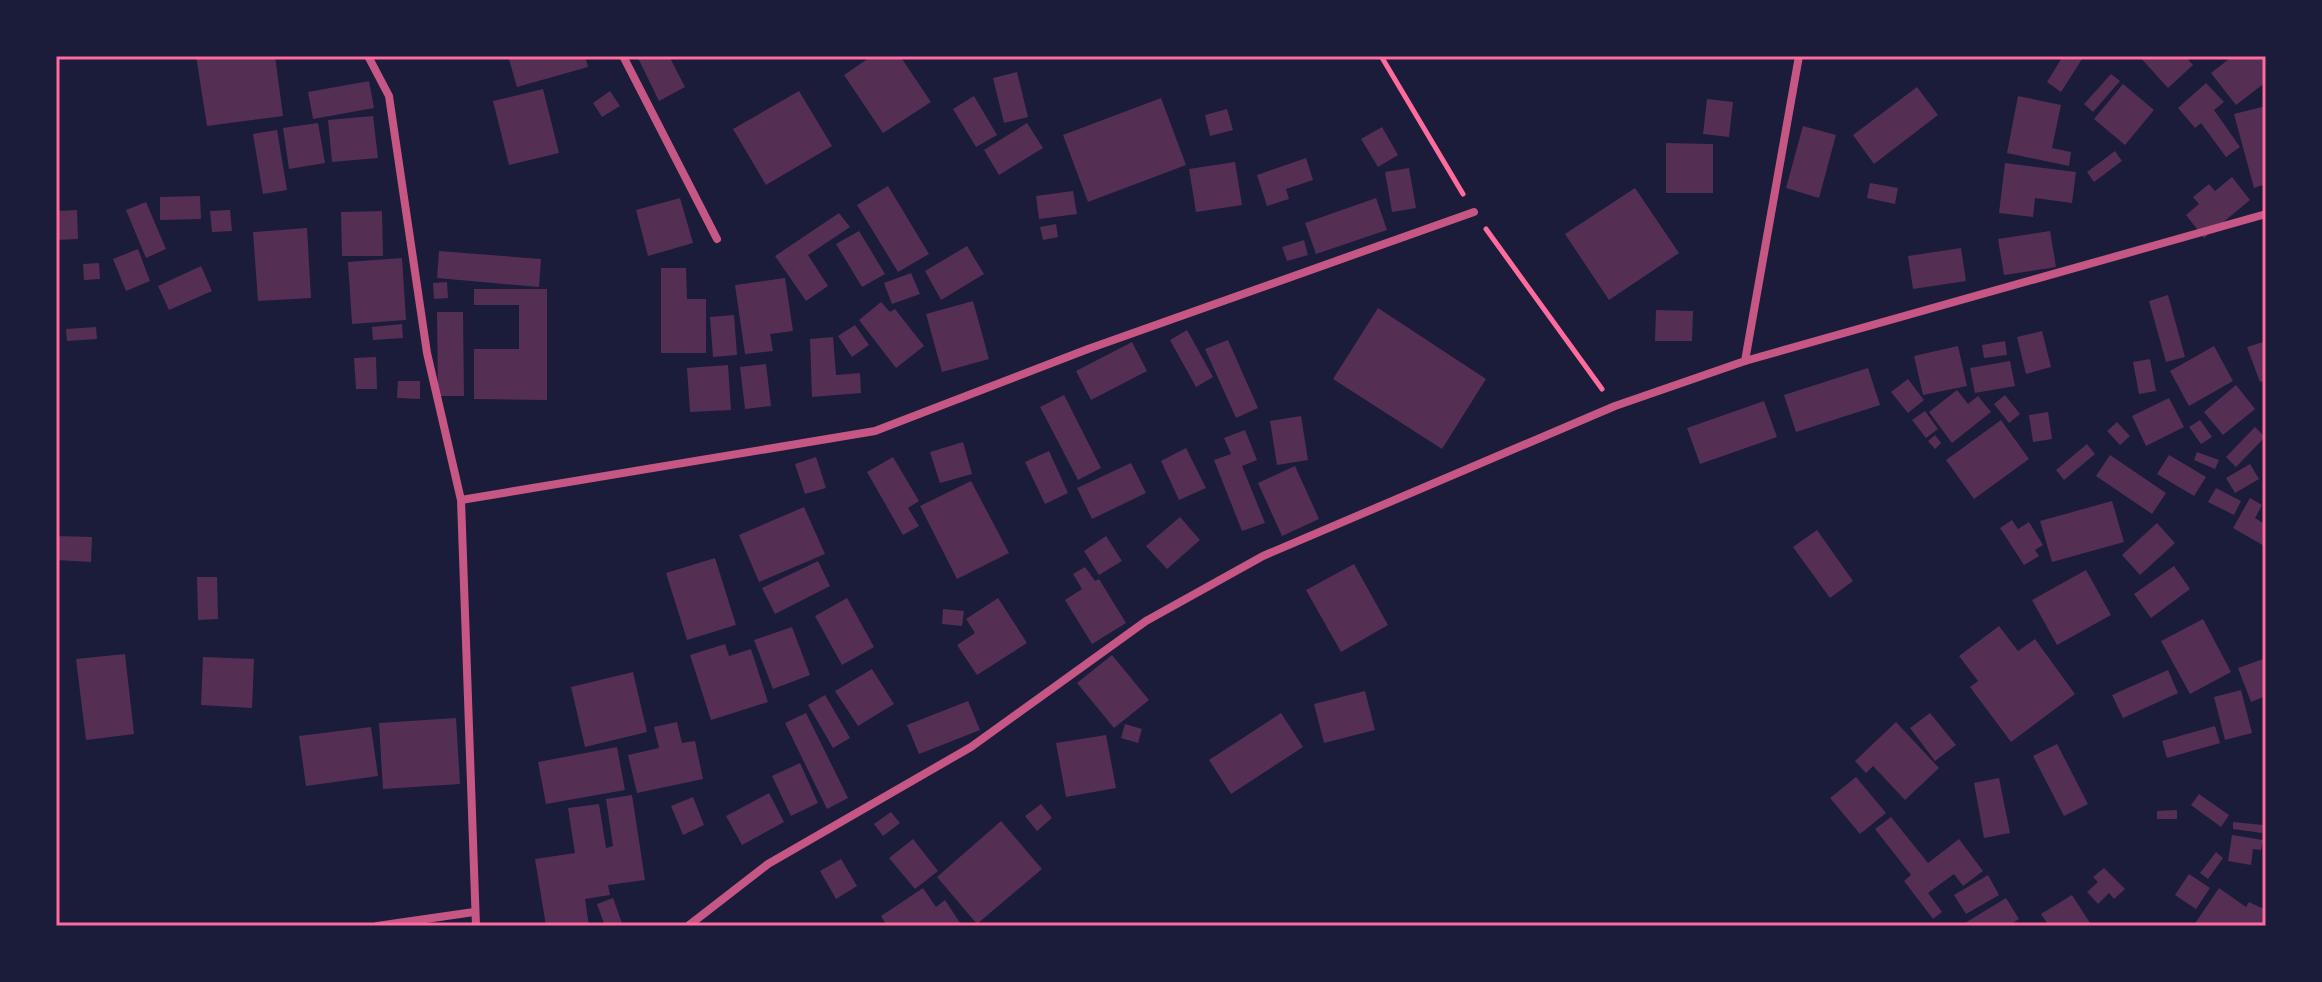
<svg xmlns="http://www.w3.org/2000/svg" width="2322" height="982" viewBox="0 0 2322 982" font-family="Quicksand,sans-serif">
<style>
.building{fill:#542f53}
.lines{fill:none;stroke-linecap:round;stroke-linejoin:round}
.path{stroke:#ff6b9d;stroke-width:5}
.minor{stroke:#c65784;stroke-width:8}
.neatline{fill:none;stroke:#ff6b9d;stroke-width:3}
</style>
<rect width="100%" height="100%" fill="#1b1b3a"/>
<path class="building" d="M 196,56 L 275,56 L 283,116 L 207,126 Z
M 508,56 L 585,56 L 588,67 L 517,87 Z
M 637,56 L 669,56 L 685,87 L 659,101 Z
M 872,56 L 900,56 L 931,102 L 883,133 L 844,75 Z
M 2063,56 L 2084,56 L 2061,92 L 2047,82 Z
M 2139,56 L 2185,56 L 2193,65 L 2168,88 Z
M 2233,56 L 2266,56 L 2266,82 L 2236,105 L 2211,73 Z
M 1017,72 L 1028,117 L 1004,123 L 993,78 Z
M 2111,74 L 2120,81 L 2093,112 L 2084,104 Z
M 369,81 L 374,108 L 313,119 L 308,92 Z
M 2206,83 L 2224,102 L 2214,110 L 2240,147 L 2226,157 L 2201,123 L 2195,128 L 2178,108 Z
M 2123,84 L 2154,110 L 2125,145 L 2094,119 Z
M 1917,87 L 1938,115 L 1874,164 L 1853,135 Z
M 543,89 L 559,153 L 509,165 L 493,101 Z
M 610,91 L 620,106 L 602,117 L 593,103 Z
M 799,91 L 832,146 L 766,185 L 733,129 Z
M 974,96 L 997,135 L 976,147 L 953,109 Z
M 2018,96 L 2061,105 L 2052,148 L 2071,152 L 2069,166 L 2007,153 Z
M 1161,98 L 1186,165 L 1088,202 L 1063,135 Z
M 1707,99 L 1733,102 L 1729,137 L 1703,134 Z
M 2266,106 L 2266,184 L 2254,188 L 2234,114 Z
M 1227,109 L 1233,130 L 1210,136 L 1205,115 Z
M 373,116 L 378,158 L 332,162 L 328,120 Z
M 318,123 L 325,163 L 289,169 L 283,128 Z
M 1027,123 L 1043,148 L 999,175 L 984,150 Z
M 1803,126 L 1836,135 L 1819,198 L 1786,188 Z
M 1382,127 L 1398,155 L 1378,167 L 1361,139 Z
M 277,130 L 287,190 L 263,194 L 253,134 Z
M 1666,143 L 1713,144 L 1713,193 L 1666,193 Z
M 2115,151 L 2122,161 L 2094,182 L 2087,172 Z
M 1306,158 L 1313,180 L 1286,189 L 1289,199 L 1267,206 L 1257,175 Z
M 1235,162 L 1242,205 L 1196,212 L 1189,169 Z
M 2005,163 L 2076,172 L 2072,203 L 2035,198 L 2033,217 L 1999,213 Z
M 1409,168 L 1416,208 L 1392,212 L 1385,172 Z
M 2232,177 L 2250,200 L 2204,238 L 2186,215 L 2199,204 L 2193,197 L 2209,184 L 2215,191 Z
M 1870,183 L 1898,188 L 1895,204 L 1867,198 Z
M 888,186 L 929,254 L 898,272 L 857,205 Z
M 1635,188 L 1679,253 L 1609,300 L 1565,234 Z
M 1073,191 L 1077,214 L 1039,219 L 1036,196 Z
M 200,196 L 201,219 L 160,220 L 160,197 Z
M 680,198 L 693,243 L 648,256 L 636,210 Z
M 1376,198 L 1387,230 L 1316,254 L 1305,223 Z
M 146,202 L 166,249 L 146,258 L 126,210 Z
M 77,210 L 78,239 L 56,240 L 56,211 Z
M 230,210 L 232,231 L 212,232 L 210,211 Z
M 382,211 L 383,256 L 342,256 L 341,212 Z
M 839,213 L 850,227 L 808,255 L 828,286 L 806,301 L 775,256 Z
M 1056,224 L 1058,237 L 1043,240 L 1040,227 Z
M 307,228 L 311,298 L 258,301 L 253,232 Z
M 859,231 L 885,274 L 862,287 L 836,244 Z
M 2050,231 L 2056,267 L 2004,275 L 1998,239 Z
M 1304,240 L 1308,255 L 1287,261 L 1282,247 Z
M 967,246 L 984,274 L 941,300 L 925,271 Z
M 1961,248 L 1966,281 L 1913,289 L 1908,256 Z
M 138,249 L 150,281 L 126,291 L 113,259 Z
M 439,251 L 541,259 L 539,287 L 437,278 Z
M 402,258 L 406,320 L 352,324 L 348,262 Z
M 99,263 L 100,279 L 84,280 L 83,264 Z
M 201,266 L 212,291 L 169,310 L 158,286 Z
M 661,268 L 686,268 L 687,299 L 706,299 L 706,353 L 661,353 Z
M 911,273 L 920,294 L 892,304 L 884,283 Z
M 785,278 L 793,331 L 770,334 L 773,351 L 745,354 L 735,285 Z
M 447,282 L 448,298 L 434,299 L 433,283 Z
M 474,289 L 547,289 L 547,400 L 474,399 L 474,349 L 519,349 L 519,305 L 474,305 Z
M 2168,295 L 2185,357 L 2166,362 L 2149,301 Z
M 973,301 L 989,359 L 942,372 L 926,314 Z
M 881,302 L 890,312 L 895,309 L 924,346 L 896,368 L 859,320 Z
M 1378,308 L 1486,379 L 1442,449 L 1333,379 Z
M 1656,310 L 1693,311 L 1692,341 L 1655,341 Z
M 437,312 L 463,312 L 464,396 L 438,396 Z
M 734,315 L 737,355 L 713,357 L 710,317 Z
M 402,324 L 403,338 L 373,340 L 372,327 Z
M 855,325 L 869,345 L 852,357 L 838,336 Z
M 96,327 L 97,339 L 67,341 L 66,329 Z
M 1187,330 L 1213,377 L 1196,387 L 1170,340 Z
M 2042,331 L 2051,367 L 2026,374 L 2017,337 Z
M 833,337 L 836,375 L 860,373 L 861,393 L 812,397 L 810,339 Z
M 1228,340 L 1258,408 L 1236,418 L 1205,349 Z
M 2005,341 L 2007,355 L 1984,358 L 1982,345 Z
M 2266,341 L 2266,380 L 2260,382 L 2247,347 Z
M 1132,342 L 1147,371 L 1091,400 L 1076,371 Z
M 1958,346 L 1967,386 L 1923,395 L 1914,356 Z
M 2214,346 L 2233,381 L 2189,406 L 2170,371 Z
M 376,357 L 377,389 L 356,389 L 354,358 Z
M 2150,359 L 2156,391 L 2139,394 L 2133,362 Z
M 2010,361 L 2015,386 L 1975,393 L 1970,368 Z
M 766,364 L 771,406 L 745,409 L 740,367 Z
M 728,365 L 731,410 L 690,412 L 687,368 Z
M 1868,368 L 1880,405 L 1796,432 L 1784,395 Z
M 1908,379 L 1924,400 L 1908,413 L 1891,392 Z
M 398,381 L 420,381 L 420,399 L 397,398 Z
M 2236,385 L 2255,409 L 2223,435 L 2204,412 Z
M 1957,390 L 1968,404 L 1978,396 L 1991,412 L 1952,443 L 1929,412 Z
M 1064,395 L 1101,468 L 1078,480 L 1040,407 Z
M 2005,395 L 2020,414 L 2009,423 L 1994,404 Z
M 2169,398 L 2184,427 L 2146,446 L 2132,416 Z
M 1764,401 L 1777,437 L 1700,464 L 1687,428 Z
M 1925,411 L 1938,429 L 1926,438 L 1912,420 Z
M 2048,412 L 2052,439 L 2033,442 L 2029,415 Z
M 1301,416 L 1308,460 L 1277,465 L 1270,421 Z
M 2001,420 L 2029,459 L 1974,499 L 1946,460 Z
M 2200,420 L 2212,437 L 2201,444 L 2189,427 Z
M 2117,422 L 2130,436 L 2120,445 L 2107,431 Z
M 2255,427 L 2265,437 L 2236,467 L 2226,457 Z
M 1245,430 L 1257,460 L 1242,466 L 1265,523 L 1242,531 L 1214,460 L 1231,454 L 1224,438 Z
M 1935,435 L 1941,443 L 1935,449 L 1928,441 Z
M 963,442 L 972,474 L 940,483 L 930,452 Z
M 2087,444 L 2095,454 L 2064,480 L 2056,470 Z
M 1186,448 L 1206,488 L 1179,500 L 1161,461 Z
M 1049,451 L 1068,493 L 1045,504 L 1025,462 Z
M 2197,452 L 2219,460 L 2215,469 L 2194,460 Z
M 2110,455 L 2166,493 L 2152,514 L 2096,476 Z
M 2169,455 L 2206,477 L 2194,496 L 2157,474 Z
M 816,457 L 826,488 L 805,494 L 795,464 Z
M 893,457 L 919,501 L 908,508 L 919,526 L 903,535 L 867,472 Z
M 1131,463 L 1146,493 L 1092,519 L 1077,488 Z
M 2250,464 L 2259,479 L 2235,493 L 2226,478 Z
M 1295,466 L 1319,519 L 1282,536 L 1258,483 Z
M 971,481 L 1009,553 L 957,579 L 920,506 Z
M 2216,488 L 2241,501 L 2234,515 L 2208,502 Z
M 2250,498 L 2262,505 L 2255,518 L 2266,525 L 2266,547 L 2233,528 Z
M 2112,501 L 2124,542 L 2052,562 L 2040,521 Z
M 804,507 L 825,554 L 759,582 L 739,535 Z
M 1180,517 L 1200,540 L 1167,569 L 1146,546 Z
M 2012,520 L 2018,529 L 2029,522 L 2043,545 L 2035,550 L 2039,556 L 2024,565 L 2000,528 Z
M 2157,523 L 2175,543 L 2140,575 L 2122,555 Z
M 1817,530 L 1853,581 L 1830,598 L 1793,547 Z
M 56,536 L 92,537 L 91,562 L 56,560 Z
M 1106,536 L 1122,561 L 1099,575 L 1084,551 Z
M 715,558 L 736,625 L 687,640 L 666,573 Z
M 818,561 L 830,586 L 775,614 L 762,588 Z
M 1354,564 L 1388,625 L 1341,652 L 1306,590 Z
M 2174,566 L 2190,589 L 2151,618 L 2134,594 Z
M 1085,567 L 1095,581 L 1099,579 L 1126,623 L 1092,644 L 1065,600 L 1082,589 L 1073,574 Z
M 2086,570 L 2111,615 L 2057,645 L 2032,600 Z
M 197,577 L 217,577 L 218,619 L 198,620 Z
M 847,598 L 874,647 L 842,665 L 815,616 Z
M 998,598 L 1027,643 L 977,675 L 957,645 L 975,633 L 966,619 Z
M 943,609 L 964,611 L 962,626 L 942,624 Z
M 2203,619 L 2231,672 L 2190,694 L 2161,641 Z
M 1999,626 L 2018,651 L 2035,639 L 2075,694 L 2011,742 L 1970,687 L 1978,681 L 1959,656 Z
M 792,627 L 810,675 L 773,689 L 754,640 Z
M 725,644 L 729,656 L 751,649 L 768,702 L 711,720 L 690,655 Z
M 125,654 L 134,734 L 86,740 L 76,659 Z
M 1112,655 L 1149,700 L 1114,728 L 1077,683 Z
M 203,657 L 254,659 L 252,708 L 201,705 Z
M 2266,658 L 2266,696 L 2251,702 L 2238,668 Z
M 872,669 L 894,704 L 858,726 L 835,691 Z
M 2168,670 L 2178,693 L 2123,718 L 2112,695 Z
M 633,672 L 647,732 L 585,747 L 571,687 Z
M 2241,690 L 2252,733 L 2225,740 L 2214,697 Z
M 1365,691 L 1375,730 L 1324,743 L 1314,704 Z
M 825,695 L 850,738 L 833,748 L 808,705 Z
M 968,701 L 980,730 L 919,754 L 907,725 Z
M 806,713 L 848,798 L 827,809 L 785,723 Z
M 1281,713 L 1303,747 L 1231,794 L 1209,760 Z
M 1930,713 L 1956,745 L 1935,761 L 1910,728 Z
M 456,718 L 460,784 L 383,789 L 379,723 Z
M 677,722 L 682,743 L 695,741 L 703,779 L 637,793 L 628,755 L 659,748 L 654,727 Z
M 1896,722 L 1939,768 L 1905,800 L 1873,766 L 1866,773 L 1855,761 Z
M 1125,724 L 1142,729 L 1138,743 L 1121,738 Z
M 2215,726 L 2220,743 L 2167,758 L 2162,741 Z
M 371,727 L 378,776 L 306,786 L 299,736 Z
M 1106,735 L 1116,788 L 1066,797 L 1056,743 Z
M 2057,744 L 2088,804 L 2064,816 L 2033,756 Z
M 617,747 L 625,790 L 546,804 L 538,762 Z
M 800,763 L 818,803 L 791,816 L 772,776 Z
M 1856,777 L 1886,813 L 1860,834 L 1830,798 Z
M 1999,778 L 2010,833 L 1984,838 L 1974,783 Z
M 769,793 L 784,822 L 742,845 L 726,816 Z
M 2199,794 L 2229,815 L 2221,827 L 2191,805 Z
M 632,795 L 645,880 L 608,885 L 610,895 L 585,899 L 589,926 L 546,926 L 535,859 L 575,853 L 568,808 L 599,804 L 606,848 L 613,846 L 606,799 Z
M 693,797 L 704,825 L 683,835 L 671,806 Z
M 1041,804 L 1052,818 L 1037,831 L 1025,816 Z
M 2177,810 L 2177,819 L 2157,819 L 2157,811 Z
M 891,812 L 900,823 L 883,836 L 874,824 Z
M 1891,817 L 1928,863 L 1959,839 L 1983,871 L 1963,886 L 1954,874 L 1928,893 L 1942,912 L 1933,919 L 1904,881 L 1911,875 L 1875,829 Z
M 1001,821 L 1042,869 L 977,924 L 937,877 Z
M 2233,822 L 2263,825 L 2262,833 L 2233,829 Z
M 2232,835 L 2263,840 L 2261,850 L 2253,849 L 2251,865 L 2228,861 Z
M 913,839 L 938,871 L 915,889 L 889,858 Z
M 2216,852 L 2223,858 L 2208,879 L 2200,873 Z
M 841,859 L 857,886 L 836,899 L 820,871 Z
M 2104,868 L 2125,889 L 2114,899 L 2109,893 L 2098,904 L 2087,892 L 2098,882 L 2093,877 Z
M 2189,874 L 2210,888 L 2196,909 L 2175,895 Z
M 1988,875 L 1999,895 L 1966,914 L 1954,895 Z
M 923,888 L 936,907 L 945,900 L 962,926 L 887,926 L 881,916 Z
M 2219,888 L 2246,907 L 2249,902 L 2266,910 L 2266,926 L 2194,925 Z
M 2072,895 L 2092,926 L 2049,926 L 2041,914 Z
M 613,898 L 623,926 L 605,926 L 597,904 Z
M 2006,898 L 2019,919 L 2008,926 L 1960,926 Z"/>
<g class="lines">
<path class="path" d="M 1381,56 L 1463,194
M 1486,229 L 1602,389"/>
<path class="minor" d="M 368,56 L 389,96 L 427,353 L 461,500 L 476,926
M 623,56 L 717,239
M 1745,361 L 1799,56
M 461,500 L 875,431 L 1088,349 L 1474,212
M 377,926 L 474,912
M 688,926 L 768,864 L 971,747 L 1146,621 L 1263,556 L 1615,406 L 1745,361 L 2266,214"/>
</g>
<rect width="2322" height="982" fill="none" stroke="#1b1b3a" stroke-width="116"/>
<rect x="58" y="58" width="2206" height="866" class="neatline"/>
</svg>
